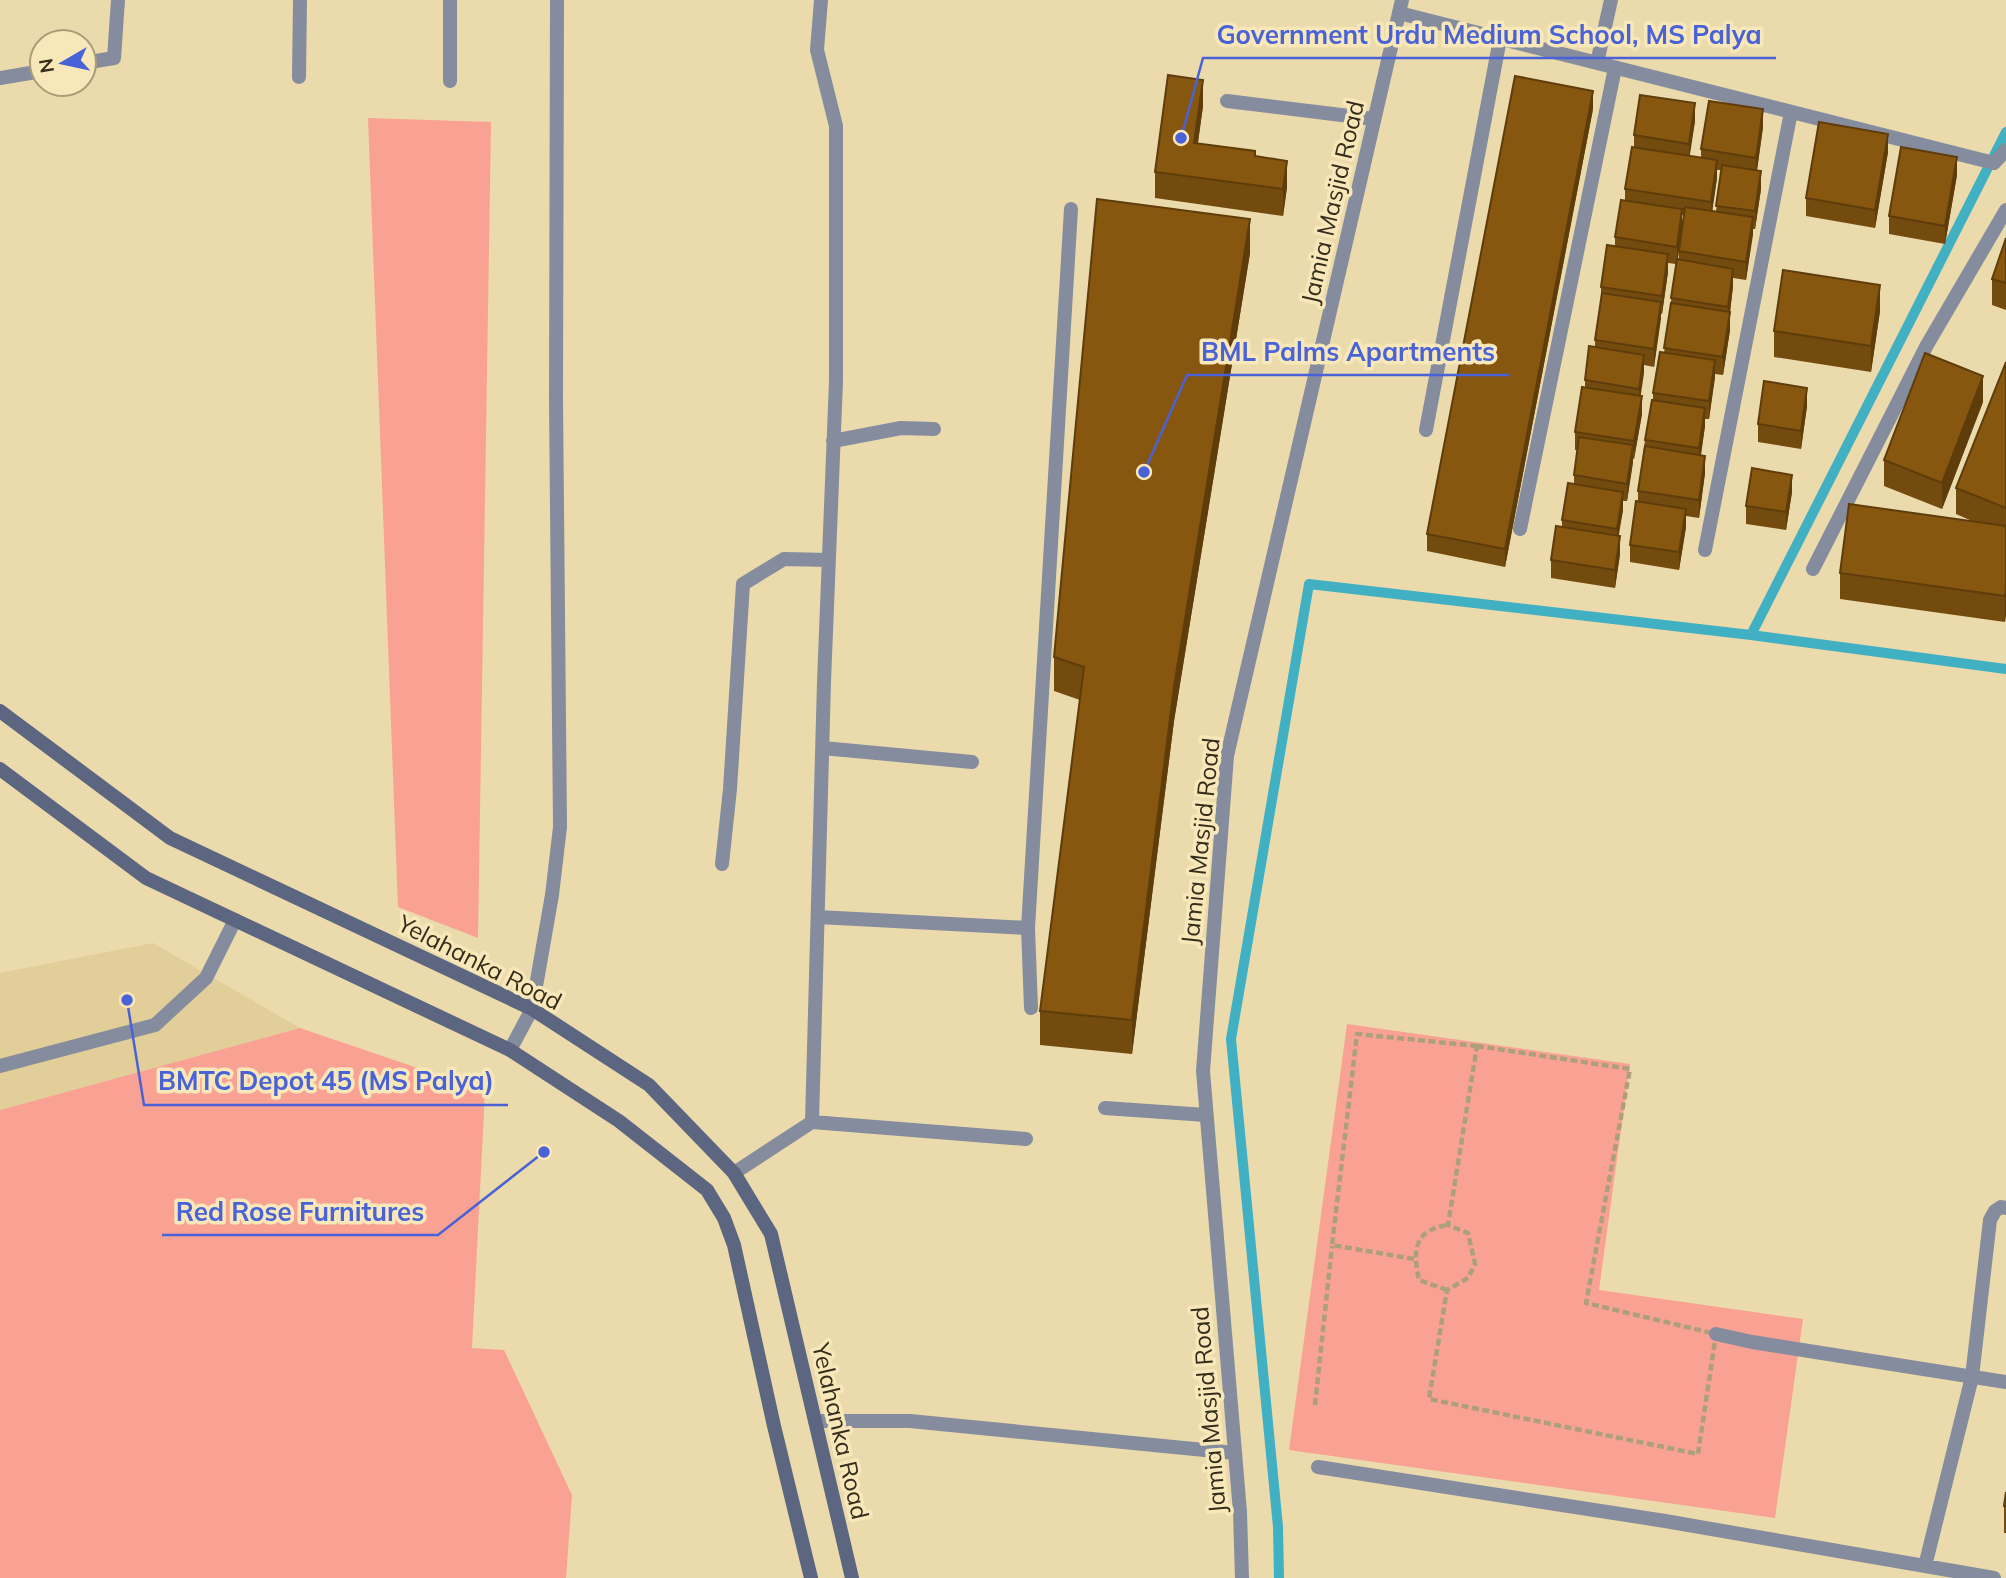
<svg xmlns="http://www.w3.org/2000/svg" width="2006" height="1578" viewBox="0 0 2006 1578" font-family="Mulish,sans-serif">
<style>
.built{fill:#e2ce99}
.green{fill:#f9a293}
.lines{fill:none;stroke-linecap:round;stroke-linejoin:round}
.stream{stroke:#41b0c2;stroke-width:10}
.path{stroke:#ad9f7b;stroke-width:4.5;stroke-dasharray:7 3.5;stroke-linecap:butt}
.service{stroke:#858c9e;stroke-width:14}
.minor{stroke:#858c9e;stroke-width:14}
.tertiary{stroke:#858c9e;stroke-width:14}
.secondary{stroke:#5d6680;stroke-width:14}
.wall{fill:#744b0e;fill-rule:evenodd}
.shaded-wall{fill:#5e3d0b}
.building{fill:#875710;stroke:#5e3d0b;stroke-width:2}
.labels{text-anchor:middle;dominant-baseline:central;stroke-width:7;stroke-linejoin:round;paint-order:stroke}
.street-label{font-size:24px;fill:#342d1b;stroke:#f8e7b9}
.leader{fill:none;stroke:#4962d6;stroke-width:2.5}
.callout-dot{fill:#4962d6;stroke:#f8e7b9;stroke-width:2.5}
.callout-label{font-size:26px;text-anchor:middle;font-weight:bold;fill:#4962d6;stroke:#f8e7b9;stroke-width:7;stroke-linejoin:round;paint-order:stroke}
</style>
<rect width="100%" height="100%" fill="#ebdaac"/>
<path class="built" d="M 153,943 L 300,1028 L 0,1110 L 0,973 Z"/>
<path class="green" d="M 368,118 L 491,122 L 478,938 L 398,907 Z
M 1347,1024 L 1630,1064 L 1599,1290 L 1803,1319 L 1775,1518 L 1289,1450 Z
M 300,1028 L 485,1091 L 472,1348 L 504,1350 L 572,1495 L 566,1578 L 0,1578 L 0,1110 Z"/>
<g class="lines">
<path class="stream" d="M 1751,635 L 2006,669
M 1279,1578 L 1278,1527 L 1231,1039 L 1309,584 L 1751,635 L 2006,132"/>
<path class="path" d="M 1477,1046 L 1630,1069 L 1586,1303 L 1716,1334 L 1698,1454 L 1429,1399 L 1447,1290 L 1468,1278 L 1475,1264 L 1468,1233 L 1448,1225 Z
M 1414,1259 L 1332,1245 L 1357,1034 L 1477,1046
M 1447,1290 L 1419,1280 C 1413,1251 1413,1230 1448,1225
M 1315,1405 L 1332,1246"/>
<path class="service" d="M 0,1066 L 155,1025 L 206,978 L 235,920"/>
<path class="minor" d="M 1399,13 L 1994,163 L 2006,150
M 84,63 L 114,58 L 118,0
M 1597,63 L 1611,0
M 299,77 L 300,0
M 0,78 L 42,71
M 450,81 L 450,0
M 1227,101 L 1374,119
M 1426,430 L 1500,39
M 833,441 L 901,428 L 934,429
M 1520,529 L 1615,68
M 1705,550 L 1791,112
M 1813,569 L 1927,345 L 2006,210
M 823,748 L 972,762
M 722,864 L 730,789 L 743,584 L 784,559 L 829,560
M 818,917 L 1028,928
M 1031,1008 L 1028,928 L 1071,209
M 510,1050 L 532,1009 L 552,895 L 560,827 L 556,400 L 557,0
M 1105,1108 L 1206,1115
M 812,1122 L 1026,1139
M 734,1173 L 812,1122 L 824,682 L 836,381 L 836,126 L 817,50 L 821,0
M 1716,1334 L 1752,1342 L 2006,1382
M 815,1421 L 910,1421 L 1235,1453
M 1318,1467 L 1665,1521 L 1994,1578
M 1925,1566 L 1972,1377 L 1990,1220 L 1995,1211 L 2001,1207 L 2006,1208"/>
<path class="tertiary" d="M 1242,1578 L 1240,1512 L 1203,1071 L 1227,756 L 1402,0"/>
<path class="secondary" d="M 0,711 L 170,838 L 532,1009 L 649,1085 L 734,1173 L 771,1234 L 852,1578
M 0,769 L 146,878 L 510,1050 L 619,1121 L 707,1190 L 724,1218 L 734,1245 L 774,1426 L 811,1578"/>
</g>
<path class="wall" d="M 1203,106 L 1198,143 L 1255,156 L 1287,187 L 1283,216 L 1155,198 L 1155,172 Z
M 1593,109 L 1505,567 L 1427,551 L 1427,534 Z
M 1695,121 L 1689,156 L 1701,158 L 1701,149 L 1763,127 L 1757,171 L 1761,189 L 1755,229 L 1753,229 L 1746,280 L 1733,278 L 1733,286 L 1730,312 L 1730,330 L 1723,375 L 1715,374 L 1709,419 L 1705,419 L 1705,426 L 1701,455 L 1705,473 L 1699,518 L 1686,516 L 1686,527 L 1679,570 L 1630,562 L 1630,545 L 1638,501 L 1638,491 L 1645,440 L 1653,400 L 1653,393 L 1664,353 L 1676,264 L 1668,263 L 1668,272 L 1662,314 L 1661,314 L 1654,367 L 1644,365 L 1640,396 L 1642,414 L 1634,459 L 1633,459 L 1627,501 L 1623,501 L 1623,510 L 1618,535 L 1620,554 L 1615,588 L 1551,578 L 1551,560 L 1562,527 L 1562,520 L 1574,484 L 1574,475 L 1577,450 L 1575,450 L 1575,432 L 1585,387 L 1585,380 L 1595,347 L 1595,340 L 1601,299 L 1601,287 L 1615,246 L 1615,237 L 1625,201 L 1625,189 L 1634,147 L 1634,135 ZM 1717,170 L 1722,170 L 1716,211 L 1712,211 L 1717,178 ZM 1682,215 L 1684,216 L 1679,251 L 1679,260 L 1678,259 L 1682,227 Z
M 1888,152 L 1875,228 L 1806,216 L 1806,198 Z
M 1957,175 L 1945,244 L 1889,234 L 1889,216 Z
M 2006,238 L 2006,310 L 1992,305 L 1992,279 Z
M 1250,253 L 1174,721 L 1132,1054 L 1040,1045 L 1040,1011 L 1080,700 L 1054,691 L 1054,657 Z
M 1880,311 L 1871,372 L 1774,357 L 1774,331 Z
M 2006,362 L 2006,614 L 2005,622 L 1840,599 L 1840,573 L 1972,521 L 1956,514 L 1956,488 Z
M 1983,402 L 1942,509 L 1884,486 L 1884,460 Z
M 1807,406 L 1801,449 L 1758,442 L 1758,424 Z
M 1792,492 L 1786,530 L 1746,524 L 1746,506 Z
M 2006,1492 L 2006,1533 L 2004,1533 L 2004,1506 Z"/>
<path class="shaded-wall" d="M 1203,80 L 1203,106 L 1194,169 L 1194,143 Z
M 1593,91 L 1593,109 L 1505,567 L 1505,549 Z
M 1695,103 L 1695,121 L 1689,161 L 1689,144 Z
M 1763,109 L 1763,127 L 1756,176 L 1756,158 Z
M 1888,134 L 1888,152 L 1875,228 L 1875,210 Z
M 1957,157 L 1957,175 L 1945,244 L 1945,226 Z
M 1717,160 L 1717,178 L 1711,220 L 1711,202 Z
M 1287,161 L 1287,187 L 1283,216 L 1283,189 Z
M 1761,171 L 1761,189 L 1755,229 L 1755,211 Z
M 1682,209 L 1682,227 L 1677,264 L 1677,247 Z
M 1753,217 L 1753,235 L 1746,280 L 1746,262 Z
M 1250,219 L 1250,253 L 1174,721 L 1132,1054 L 1132,1020 L 1174,687 Z
M 1668,254 L 1668,272 L 1662,314 L 1662,296 Z
M 1733,269 L 1733,286 L 1730,312 L 1730,330 L 1723,375 L 1723,357 L 1728,324 L 1728,307 Z
M 1880,285 L 1880,311 L 1871,372 L 1871,346 Z
M 1661,302 L 1661,319 L 1654,367 L 1654,349 Z
M 1644,355 L 1644,373 L 1639,407 L 1639,389 Z
M 1715,360 L 1715,378 L 1709,419 L 1709,401 Z
M 1983,376 L 1983,402 L 1942,509 L 1942,483 Z
M 1807,388 L 1807,406 L 1801,449 L 1801,431 Z
M 1642,396 L 1642,414 L 1634,459 L 1634,441 Z
M 1705,408 L 1705,426 L 1699,466 L 1699,448 Z
M 1633,445 L 1633,463 L 1627,501 L 1627,484 Z
M 1705,456 L 1705,473 L 1699,518 L 1699,500 Z
M 1792,475 L 1792,492 L 1786,530 L 1786,512 Z
M 1623,492 L 1623,510 L 1617,546 L 1617,529 Z
M 1686,509 L 1686,527 L 1679,570 L 1679,552 Z
M 1620,536 L 1620,554 L 1615,588 L 1615,570 Z
M 2006,588 L 2006,614 L 2005,622 L 2005,596 Z"/>
<path class="building" d="M 1168,75 L 1203,80 L 1194,143 L 1255,151 L 1255,156 L 1287,161 L 1283,189 L 1155,172 Z
M 1515,76 L 1593,91 L 1505,549 L 1427,534 Z
M 1640,95 L 1695,103 L 1689,144 L 1634,135 Z
M 1709,101 L 1763,109 L 1756,158 L 1701,149 Z
M 1819,122 L 1888,134 L 1875,210 L 1806,198 Z
M 1632,147 L 1717,160 L 1711,202 L 1625,189 Z
M 1901,147 L 1957,157 L 1945,226 L 1889,216 Z
M 1722,165 L 1761,171 L 1755,211 L 1716,206 Z
M 1097,199 L 1250,219 L 1174,687 L 1132,1020 L 1040,1011 L 1084,667 L 1054,657 Z
M 1621,200 L 1682,209 L 1677,247 L 1615,237 Z
M 1685,207 L 1753,217 L 1746,262 L 1679,251 Z
M 2006,238 L 2006,283 L 1992,279 Z
M 1607,245 L 1668,254 L 1662,296 L 1601,287 Z
M 1677,259 L 1733,269 L 1728,307 L 1671,298 Z
M 1783,270 L 1880,285 L 1871,346 L 1774,331 Z
M 1602,293 L 1661,302 L 1654,349 L 1595,340 Z
M 1671,303 L 1730,312 L 1723,357 L 1664,348 Z
M 1589,346 L 1644,355 L 1639,389 L 1585,380 Z
M 1660,352 L 1715,360 L 1709,401 L 1653,393 Z
M 1925,353 L 1983,376 L 1942,483 L 1884,460 Z
M 2006,362 L 2006,508 L 1956,488 Z
M 1764,381 L 1807,388 L 1801,431 L 1758,424 Z
M 1582,387 L 1642,396 L 1634,441 L 1575,432 Z
M 1652,400 L 1705,408 L 1699,448 L 1645,440 Z
M 1579,437 L 1633,445 L 1627,484 L 1574,475 Z
M 1645,446 L 1705,456 L 1699,500 L 1638,491 Z
M 1752,468 L 1792,475 L 1786,512 L 1746,506 Z
M 1568,483 L 1623,492 L 1617,529 L 1562,520 Z
M 1636,501 L 1686,509 L 1679,552 L 1630,545 Z
M 1849,504 L 2006,526 L 2006,588 L 2005,596 L 1840,573 Z
M 1556,526 L 1620,536 L 1615,570 L 1551,560 Z
M 2006,1492 L 2006,1507 L 2004,1506 Z"/>
<g class="labels">
<g class="street-label">
<text transform="translate(1332 202) rotate(-77)">Jamia Masjid Road</text>
<text transform="translate(1200 841) rotate(-84)">Jamia Masjid Road</text>
<text transform="translate(480 962) rotate(27)">Yelahanka Road</text>
<text transform="translate(1208 1410) rotate(-95)">Jamia Masjid Road</text>
<text transform="translate(841 1431) rotate(77)">Yelahanka Road</text>
</g>
</g>
<path class="leader" d="M1181 138L1203 58H1776M1144 472L1187 375H1509M127 1000L144 1105H508M544 1152L438 1235H162"/>
<g class="callout-dot">
<circle cx="1181" cy="138" r="7"/>
<circle cx="1144" cy="472" r="7"/>
<circle cx="127" cy="1000" r="7"/>
<circle cx="544" cy="1152" r="7"/>
</g>
<g class="callout-label">
<text x="1489" y="44">Government Urdu Medium School, MS Palya</text>
<text x="1348" y="361">BML Palms Apartments</text>
<text x="326" y="1090">BMTC Depot 45 (MS Palya)</text>
<text x="300" y="1221">Red Rose Furnitures</text>
</g>
<g transform="translate(63 63) rotate(261)"><circle r="33" fill="#f8e7b9" stroke="#aa9d7a" stroke-width="2"/>
<path d="M0-5L12 26L0 18L-12 26Z" fill="#4962d6"/>
<text y="-10" font-size="19" font-weight="bold" text-anchor="middle" fill="#342d1b">N</text>
</g>
</svg>
